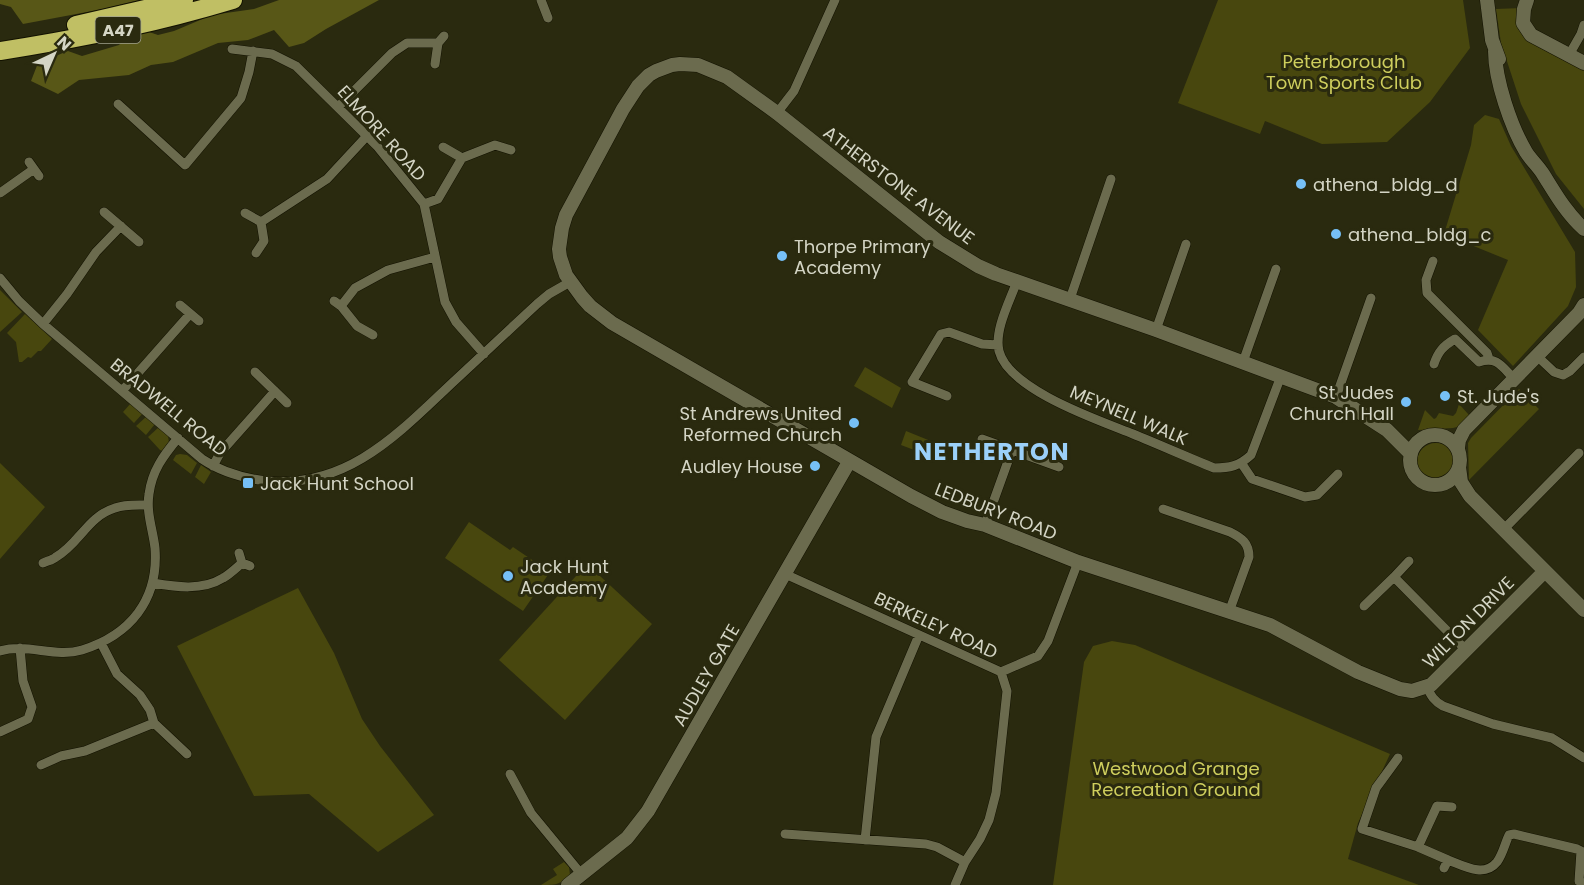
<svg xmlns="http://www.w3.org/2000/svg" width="1584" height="885" viewBox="0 0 1584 885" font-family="Poppins,sans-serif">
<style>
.green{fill:#48470e}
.forest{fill:#585717}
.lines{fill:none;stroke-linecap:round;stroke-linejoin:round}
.street-casing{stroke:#131200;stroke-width:10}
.secondary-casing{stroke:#131200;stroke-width:15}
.highway-casing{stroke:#131200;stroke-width:20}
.street{stroke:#6b6b4e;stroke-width:9}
.secondary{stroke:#6b6b4e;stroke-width:14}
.highway{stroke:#c0bf64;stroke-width:18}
.poi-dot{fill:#76c0f7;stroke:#2a2a0f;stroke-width:2}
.labels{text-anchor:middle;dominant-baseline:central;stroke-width:6;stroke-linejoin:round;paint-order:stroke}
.shield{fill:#2a2a0f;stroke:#a1a28e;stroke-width:1.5}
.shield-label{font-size:16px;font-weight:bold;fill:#d4d5c5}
.park-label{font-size:18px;fill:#cece5d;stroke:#2a2a0f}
.street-label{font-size:18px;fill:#d4d5c5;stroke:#2a2a0f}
.poi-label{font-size:18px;fill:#d4d5c5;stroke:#2a2a0f;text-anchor:start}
.district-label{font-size:24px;font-weight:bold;letter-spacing:1.5px;fill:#9bd0f9;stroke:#2a2a0f}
</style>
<rect width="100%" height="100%" fill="#2a2a0f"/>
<path class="green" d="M 1218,0 L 1463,0 L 1470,48 L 1430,102 L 1387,142 L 1322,144 L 1265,121 L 1260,134 L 1178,103 Z
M 1522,8 L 1521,24 L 1584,67 L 1584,209 L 1556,174 L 1521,104 L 1501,43 L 1496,9 Z
M 1485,115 L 1499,119 L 1511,146 L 1575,252 L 1576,287 L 1568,306 L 1513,366 L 1478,330 L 1508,260 L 1444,234 L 1471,145 L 1474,125 Z
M 0,290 L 22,312 L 0,332 Z
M 25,314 L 52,339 L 41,351 L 38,351 L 31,358 L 28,357 L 22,362 L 19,362 L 16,342 L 7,333 Z
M 865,367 L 901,388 L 892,408 L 854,386 Z
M 1519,389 L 1539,409 L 1469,480 L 1468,443 L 1471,438 Z
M 131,403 L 143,413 L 134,423 L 123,412 Z
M 1459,404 L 1469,415 L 1457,427 L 1453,428 L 1418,430 L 1425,410 L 1434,419 L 1436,418 L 1439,413 L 1453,416 L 1456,413 Z
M 147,416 L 155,424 L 146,435 L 136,426 Z
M 159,427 L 168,436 L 169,443 L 163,451 L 160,450 L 148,437 Z
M 906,431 L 948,448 L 943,461 L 901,445 Z
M1417 462a19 19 0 1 1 38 0a19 19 0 1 1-38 0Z
M 180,454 L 187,455 L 197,463 L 191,474 L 173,460 L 176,455 Z
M 0,463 L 45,507 L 0,559 Z
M 201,465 L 211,472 L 204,484 L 195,477 Z
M 469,522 L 510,550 L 513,547 L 550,572 L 523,611 L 445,558 Z
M 587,564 L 652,624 L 565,720 L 499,660 Z
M 298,588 L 334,653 L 362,719 L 380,746 L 434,815 L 378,852 L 309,794 L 254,796 L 177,646 Z
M 1112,641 L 1135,645 L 1390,754 L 1358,823 L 1348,859 L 1419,885 L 1053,885 L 1084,662 L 1093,646 Z
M 564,862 L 569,867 L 570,875 C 559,885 556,885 541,885 L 557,875 L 553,869 Z"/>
<path class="forest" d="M 0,0 L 139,0 L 103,9 L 23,24 L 11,7 L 0,4 Z
M 279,0 L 379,0 L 326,29 L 304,43 L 289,47 L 274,30 L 248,40 L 218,43 L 173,62 L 151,65 L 129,75 L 79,80 L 58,94 L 31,81 L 38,63 L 68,51 L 82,56 L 119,45 L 126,37 L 149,32 L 158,35 L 174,31 L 212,15 L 254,9 Z"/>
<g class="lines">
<defs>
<path id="street" d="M 541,0 L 548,18
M 232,49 L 272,54 L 296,66 L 377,146 L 424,204 L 445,302 L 456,322 L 484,354
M 1569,55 L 1581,34 L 1584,25
M 435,64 L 438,43 L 444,36
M 118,104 L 185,165 L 241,98 L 249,72 L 253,51
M 338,107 L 392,53 L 407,43 L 438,43
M 777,113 L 794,91 L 835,0
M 443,147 L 462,158
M 29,162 L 39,176
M 0,193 L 34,169
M 424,204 L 438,199 L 462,158 L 495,145 L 511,150
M 104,212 L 139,242
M 245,213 L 261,222 L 264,241 L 256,253
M 261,222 L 327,179 L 366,137
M 1433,261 L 1426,280 L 1427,293 L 1487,353 L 1489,359
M 0,278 L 19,301 L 43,324 L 202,459 C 221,472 242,478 266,481 C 346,489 397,435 450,385 C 479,358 508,331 537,304 L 549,294 L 570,282
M 1017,281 C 1010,301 994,330 999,351 C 1009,390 1098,420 1133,434 C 1160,445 1187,457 1214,468 C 1230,468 1239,466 1251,455 L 1281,376
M 1070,299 L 1111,179
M 334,301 L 341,306 L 357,326 L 373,335
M 180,305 L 199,321
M 341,306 L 355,288 L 388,270 L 435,257
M 43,324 L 67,294 L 96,252 L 121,226
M 1156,330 L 1186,244
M 1537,356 L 1554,372 L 1563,375 L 1570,371 L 1584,357
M 1243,362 L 1276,269
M 1434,364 C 1438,352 1443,346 1455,339 L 1479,362 C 1498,356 1502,367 1514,379
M 255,372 L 287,403
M 122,391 L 190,314
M 947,396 L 912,382 L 941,334 L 949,332 L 982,344 L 998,345
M 1336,397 L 1371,298
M 982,439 L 1059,467
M 1242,464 L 1252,479 L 1305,497 L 1317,495 L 1338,474
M 213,466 L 220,453 L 275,391
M 1163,509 L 1230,532 C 1242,538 1249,543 1249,557 L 1229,612
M 985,525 L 1012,450
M 1503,530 L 1579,453
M 239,553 L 242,563 L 250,566
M 43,563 C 47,561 53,560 56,557 C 79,544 88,516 115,508 C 125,504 137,505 148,505
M 785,574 L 1001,672 L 1007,691 L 996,793 L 989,820 L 980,839 L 965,862 L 955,885
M 1394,577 L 1409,561
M 153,583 C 176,587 202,591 223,578 C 230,574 236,568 242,563
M 1364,606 L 1394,577 L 1466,650
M 101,643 L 117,674 L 140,695 L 150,710 L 154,723 L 187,754
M 0,651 C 27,643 55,658 82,650 C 130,635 159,600 155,548 C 153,530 146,513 149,494 C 152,471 163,456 178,438
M 1001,672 L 1038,656 L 1048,641 L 1078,562
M 1427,687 C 1431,696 1434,701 1443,706 L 1493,724 L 1552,738 L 1584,758
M 0,732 L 28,719 L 32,707 L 23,681 L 20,648
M 1398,758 L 1376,788 L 1362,829 L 1418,847 L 1448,860
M 41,765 L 61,756 L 85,751 L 154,723
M 510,774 L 531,813 L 582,875
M 785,834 L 926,844 L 937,847 L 965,862
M 865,840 L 876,737 L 919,635
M 1418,847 L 1437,806 L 1452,807
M 1444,868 L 1448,860 C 1464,866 1484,878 1497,862 C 1503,854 1505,843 1509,835 L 1514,834 L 1577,849 L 1581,851 L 1579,881 L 1584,883"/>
<path id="secondary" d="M 1487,0 L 1492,40 L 1499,59
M 1527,0 L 1524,9 L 1523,23 L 1531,35 L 1584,63
M 1495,51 C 1495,80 1511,127 1526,152 C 1531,160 1538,166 1543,174 C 1555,193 1566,213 1584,229
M1410 460a25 25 0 1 1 50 0a25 25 0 1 1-50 0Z
M 1458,448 L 1459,440 L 1464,430 L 1579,313 L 1584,305
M 1411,454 L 1387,430 L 1336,397 L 1156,330 L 996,274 L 978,266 L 939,242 L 777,113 L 727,77 L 698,65 L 680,64 L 672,65 L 656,71 L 649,75 L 638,86 L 623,109 L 566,215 L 562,228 L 559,249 L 560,257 L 566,275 L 582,297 L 590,306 L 612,323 L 911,496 L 942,512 L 967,521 L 985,525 L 1078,562 L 1270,625 L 1358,672 L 1400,689 L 1412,691 L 1431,685 L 1545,571
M 1459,467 L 1461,482 L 1470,496 L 1584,610
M 568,885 L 627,838 L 648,811 L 849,462"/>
<path id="highway" d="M 76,25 L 184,0
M 0,51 C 79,39 157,23 233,0"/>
</defs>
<use href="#street" class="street-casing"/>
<use href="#secondary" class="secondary-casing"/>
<use href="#highway" class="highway-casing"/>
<use href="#street" class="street"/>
<use href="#secondary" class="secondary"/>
<use href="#highway" class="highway"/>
</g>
<g class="poi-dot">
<circle cx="1301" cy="184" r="6"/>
<circle cx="1336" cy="234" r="6"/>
<circle cx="782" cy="256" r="6"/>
<circle cx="1445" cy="396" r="6"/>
<circle cx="1406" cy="402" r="6"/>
<circle cx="854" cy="423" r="6"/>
<circle cx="815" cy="466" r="6"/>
<rect x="242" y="477" width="12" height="12" rx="3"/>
<circle cx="508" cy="576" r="6"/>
</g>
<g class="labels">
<rect class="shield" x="95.5" y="17" width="45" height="26" rx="4.5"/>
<g class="shield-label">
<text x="118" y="30">A47</text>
</g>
<g class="park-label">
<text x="1344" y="61">Peterborough<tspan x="1344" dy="21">Town Sports Club</tspan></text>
<text x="1176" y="768">Westwood Grange<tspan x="1176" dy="21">Recreation Ground</tspan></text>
</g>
<g class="street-label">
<text transform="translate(382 133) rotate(48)">ELMORE ROAD</text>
<text transform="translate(899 185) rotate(37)">ATHERSTONE AVENUE</text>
<text transform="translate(169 407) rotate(39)">BRADWELL ROAD</text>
<text transform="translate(1129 415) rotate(23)">MEYNELL WALK</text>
<text transform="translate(996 511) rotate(21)">LEDBURY ROAD</text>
<text transform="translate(1468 622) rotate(-45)">WILTON DRIVE</text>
<text transform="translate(936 625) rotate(25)">BERKELEY ROAD</text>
<text transform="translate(706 675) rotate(-60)">AUDLEY GATE</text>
</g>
<g class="poi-label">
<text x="1313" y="184">athena_bldg_d</text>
<text x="1348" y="234">athena_bldg_c</text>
<text x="794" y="246">Thorpe Primary<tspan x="794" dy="21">Academy</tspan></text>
<text x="1394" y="392" text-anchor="end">St Judes<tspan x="1394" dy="21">Church Hall</tspan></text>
<text x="1457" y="396">St. Jude's</text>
<text x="842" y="413" text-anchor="end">St Andrews United<tspan x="842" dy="21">Reformed Church</tspan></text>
<text x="803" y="466" text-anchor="end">Audley House</text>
<text x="260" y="483">Jack Hunt School</text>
<text x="520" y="566">Jack Hunt<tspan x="520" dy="21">Academy</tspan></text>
</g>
<g class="district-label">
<text x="992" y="451">NETHERTON</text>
</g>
</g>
<g transform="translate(54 54) rotate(44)" stroke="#2a2a0f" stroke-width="4.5" paint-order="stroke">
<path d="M0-4.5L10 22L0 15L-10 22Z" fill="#d4d5c5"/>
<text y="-9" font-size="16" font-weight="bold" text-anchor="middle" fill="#d4d5c5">N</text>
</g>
</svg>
